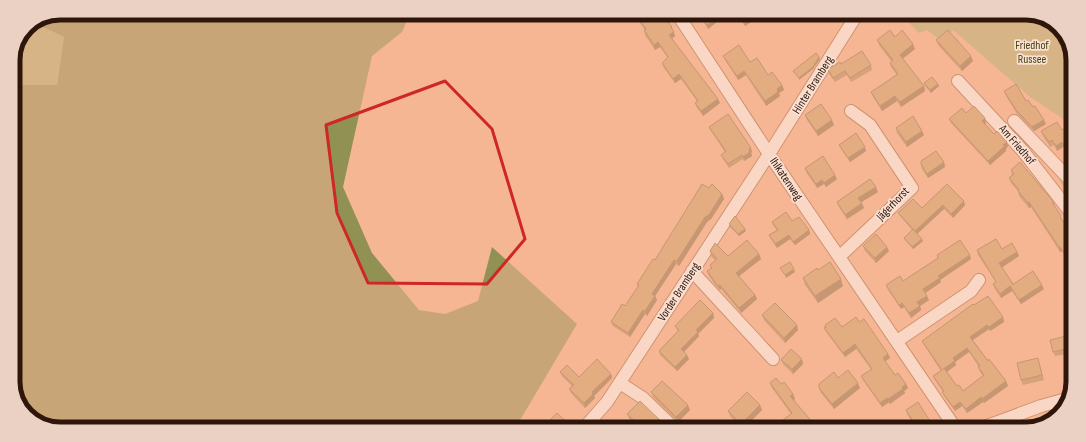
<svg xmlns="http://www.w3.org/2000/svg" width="1086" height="442" viewBox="0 0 1086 442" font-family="'Sofia Sans Condensed',sans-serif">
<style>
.green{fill:#b1b276}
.forest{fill:#909153}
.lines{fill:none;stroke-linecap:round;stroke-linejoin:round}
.minor-casing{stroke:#a06747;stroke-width:14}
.minor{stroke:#fff;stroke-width:12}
.wall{fill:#af895c;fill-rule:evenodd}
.shaded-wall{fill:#8f6f4b}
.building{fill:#cc9f6b;stroke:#8f6f4b;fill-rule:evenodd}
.marked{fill:none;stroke:#ce2726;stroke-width:3;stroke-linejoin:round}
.labels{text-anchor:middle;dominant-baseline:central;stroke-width:3.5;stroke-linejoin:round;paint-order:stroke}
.park-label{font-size:12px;fill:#434313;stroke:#fbe1d3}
.street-label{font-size:12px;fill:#2e170a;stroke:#fbe1d3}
.rim{fill:none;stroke:#2e170a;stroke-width:5}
</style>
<rect width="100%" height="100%" fill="#f5b694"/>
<path class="green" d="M 902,16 L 1044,17 L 1063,32 L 1073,57 L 1072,133 L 1062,118 L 1030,97 L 953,30 L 941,41 L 927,30 L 919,33 Z
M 39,22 L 41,26 L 64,37 L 57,85 L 13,85 L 13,57 L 27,27 Z
M 1072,160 L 1071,199 L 1059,180 Z"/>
<path class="forest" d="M 60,13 L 410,14 L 402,32 L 372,56 L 343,187 L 372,253 L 419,310 L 445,314 L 478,301 L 492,247 L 577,324 L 516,427 L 42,425 L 23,410 L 13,385 L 13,85 L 57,85 L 64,37 L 41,26 L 39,22 Z"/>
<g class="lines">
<defs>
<path id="minor" d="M 678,15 L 769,154 L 956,429
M 958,81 L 1023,151 L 1071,213
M 1014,121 L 1072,182
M 839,257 L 912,188 L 870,125 L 851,111
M 692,271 L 773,359
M 897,341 L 971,291 L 979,280
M 620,383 L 643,398 L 674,428
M 585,427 L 607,402 L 769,154 L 856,16
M 979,429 L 1041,406 L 1070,398"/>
</defs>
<use href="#minor" class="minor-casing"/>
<use href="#minor" class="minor"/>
</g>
<path class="wall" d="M 634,15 L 663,15 L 673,31 L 675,36 L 672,39 L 720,103 L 703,116 L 697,108 L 695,103 L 697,101 L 681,79 L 675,83 L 664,68 L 662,63 L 668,58 L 660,47 L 655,50 L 645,35 L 644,30 L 645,30 Z
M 699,15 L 719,15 L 715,18 L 717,22 L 708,29 Z
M 737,15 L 760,16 L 745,26 Z
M 895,37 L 915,49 L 902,59 L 924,86 L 925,91 L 901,107 L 897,101 L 882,111 L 873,97 L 871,92 L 897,75 L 891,67 L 890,63 L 891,61 L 879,45 L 877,40 Z
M 936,40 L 973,61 L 962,71 L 938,45 Z
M 723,56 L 750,62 L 782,85 L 784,90 L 779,93 L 780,96 L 766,106 L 746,75 L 738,80 L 725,60 Z
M 841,64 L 871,65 L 872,70 L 851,82 L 847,75 L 835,82 L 829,74 L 828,69 Z
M 924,83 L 939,86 L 931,93 L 925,86 Z
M 1004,91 L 1026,101 L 1046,124 L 1034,131 L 1017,114 L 1006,96 Z
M 966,113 L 986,123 L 985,124 L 994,134 L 1008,146 L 1006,149 L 1006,151 L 990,165 L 951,123 L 949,119 Z
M 805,115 L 834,125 L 818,136 L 807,120 Z
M 709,127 L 752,152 L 751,153 L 752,156 L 744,161 L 743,159 L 729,168 L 723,159 L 721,155 L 725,152 L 711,131 Z
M 896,128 L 924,135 L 907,147 L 897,133 Z
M 1062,130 L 1072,134 L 1072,148 L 1067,152 L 1063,147 L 1057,151 L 1054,145 L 1050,147 L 1043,136 L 1041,131 Z
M 839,145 L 866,151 L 850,162 L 841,149 Z
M 944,162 L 945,167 L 928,178 L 922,169 L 921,164 Z
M 805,168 L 837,179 L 826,187 L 824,184 L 817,188 L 806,172 Z
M 1011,170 L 1053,201 L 1055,205 L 1054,206 L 1063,221 L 1069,230 L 1071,234 L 1071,264 L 1062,251 L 1060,252 L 1031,207 L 1029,208 L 1019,196 L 1018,191 L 1011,183 L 1009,178 L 1012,175 Z
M 947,184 L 965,205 L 953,218 L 944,209 L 917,234 L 923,241 L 913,249 L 905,240 L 904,238 L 912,230 L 900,216 L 898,213 L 922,208 Z
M 709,188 L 722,194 L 724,199 L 711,219 L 707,222 L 679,266 L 676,264 L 655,296 L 657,300 L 647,316 L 645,314 L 630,337 L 613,326 L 611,322 L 625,306 L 638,287 L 637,284 Z
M 878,192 L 861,202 L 864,208 L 847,219 L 839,207 L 837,202 Z
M 792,221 L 809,230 L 810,234 L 795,245 L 790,239 L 777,248 L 771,239 L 769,235 L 777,230 L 773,225 L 772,222 Z
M 729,224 L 746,231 L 739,236 L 730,227 Z
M 863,246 L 889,251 L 876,263 L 865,251 Z
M 1002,249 L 1017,252 L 1019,256 L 1002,267 L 1013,284 L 1044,289 L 1021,304 L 1012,291 L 1001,298 L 995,289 L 993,284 L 996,282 L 978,255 L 977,250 Z
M 710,251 L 728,256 L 759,254 L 761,259 L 739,276 L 755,295 L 757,299 L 741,313 L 721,289 L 720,290 L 716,286 L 709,276 L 707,271 L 711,268 L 710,265 L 716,261 L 711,256 Z
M 937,255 L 971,259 L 940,280 L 941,282 L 925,293 L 929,300 L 920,306 L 921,310 L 911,318 L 904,307 L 901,309 L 888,290 L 886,285 L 903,281 L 938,258 Z
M 818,270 L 843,286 L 818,303 L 805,285 L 803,278 Z
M 974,305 L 1003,317 L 1004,322 L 990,331 L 989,329 L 973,340 L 988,361 L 1006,381 L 1008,386 L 984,403 L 983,402 L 967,413 L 962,406 L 955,411 L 944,396 L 942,392 L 943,392 L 935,380 L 933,376 L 941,371 L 924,345 L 922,341 ZM 969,352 L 979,367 L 978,367 L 980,372 L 983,376 L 963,391 L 957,386 L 947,372 L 956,365 L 955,362 Z
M 713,313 L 714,318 L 698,334 L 699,336 L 684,352 L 689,359 L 677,371 L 660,355 L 659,351 L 678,331 L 677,330 L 675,326 Z
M 762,315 L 798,330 L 785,343 L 764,320 Z
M 859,322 L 888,354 L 890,358 L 885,361 L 895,375 L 906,384 L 908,388 L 904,391 L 905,393 L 890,404 L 889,402 L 882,407 L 863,380 L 861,376 L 871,369 L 856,349 L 845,357 L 826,332 L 824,328 L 825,327 L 825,325 L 842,327 Z
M 1070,335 L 1070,374 L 1068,370 L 1067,354 L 1055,356 L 1053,352 Z
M 1038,358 L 1044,380 L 1023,385 L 1021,380 Z
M 781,360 L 803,364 L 793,374 L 783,364 Z
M 560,372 L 579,377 L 611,374 L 612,378 L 594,396 L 595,398 L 585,408 L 571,393 L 569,389 L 572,386 L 562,376 Z
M 838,378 L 860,388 L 834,409 L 821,393 L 819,388 Z
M 770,383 L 781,384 L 793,394 L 795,399 L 794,400 L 815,428 L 787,428 L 784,425 L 783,420 L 791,414 L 772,388 Z
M 651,392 L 690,410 L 678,422 L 653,397 Z
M 760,405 L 762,410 L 744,428 L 742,428 L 730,416 L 728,411 Z
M 906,410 L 935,429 L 917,429 L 907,414 Z
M 627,414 L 665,425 L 666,428 L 637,428 L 630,421 Z"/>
<path class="shaded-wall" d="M 713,15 L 719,15 L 714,18 Z
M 754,15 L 760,16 L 745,26 L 744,23 Z
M 716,19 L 717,22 L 708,29 L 707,25 Z
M 674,32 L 675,36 L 671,39 L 669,35 Z
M 658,42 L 660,47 L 655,50 L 654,45 Z
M 913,44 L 915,49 L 901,60 L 900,55 Z
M 971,56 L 973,61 L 962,71 L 960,66 Z
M 819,57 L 820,59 L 813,69 L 799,80 L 799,78 Z
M 744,71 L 746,75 L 738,80 L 737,76 Z
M 679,74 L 681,79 L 675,83 L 673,79 Z
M 938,84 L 939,86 L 931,93 L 930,90 Z
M 782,85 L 784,90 L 779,93 L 780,96 L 766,106 L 765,101 L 777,89 Z
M 924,86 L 925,91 L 901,107 L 900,102 Z
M 895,96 L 897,101 L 882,111 L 880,106 Z
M 718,99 L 720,103 L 703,116 L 701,111 Z
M 985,118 L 986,123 L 983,125 L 982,121 Z
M 832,120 L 834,125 L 818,136 L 816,131 Z
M 1044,120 L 1046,124 L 1034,131 L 1032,127 Z
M 922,131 L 924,135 L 907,147 L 906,142 Z
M 1007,142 L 1008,146 L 1006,149 L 1006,151 L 990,165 L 988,161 Z
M 1062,142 L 1063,147 L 1057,151 L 1056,146 Z
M 1072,142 L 1072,148 L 1067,152 L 1065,147 Z
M 865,147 L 866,151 L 850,162 L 848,158 Z
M 751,148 L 752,152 L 751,153 L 752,156 L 744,161 L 743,157 L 749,149 Z
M 944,162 L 945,167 L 928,178 L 927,174 Z
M 835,175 L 837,179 L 826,187 L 824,183 Z
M 822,180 L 824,184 L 817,188 L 816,184 Z
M 876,187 L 878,192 L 860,203 L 858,198 Z
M 722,194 L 724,199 L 711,219 L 707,222 L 679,266 L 677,261 L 705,217 Z
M 964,201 L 965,205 L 953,218 L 951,214 Z
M 1029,202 L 1031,207 L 1029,208 L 1028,203 Z
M 862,203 L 864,208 L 847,219 L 845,215 Z
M 943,205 L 944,209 L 917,234 L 915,231 Z
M 745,229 L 746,231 L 739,236 L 738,234 Z
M 809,230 L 810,234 L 795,245 L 793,242 Z
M 789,235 L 790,239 L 777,248 L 775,244 Z
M 922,239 L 923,241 L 913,249 L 912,247 Z
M 887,247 L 889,251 L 876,263 L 875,258 Z
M 1059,247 L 1060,247 L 1062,251 L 1060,252 Z
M 1017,252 L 1019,256 L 1001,268 L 999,263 Z
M 759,254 L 761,259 L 738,277 L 736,273 Z
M 970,255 L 971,259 L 940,280 L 941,282 L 924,294 L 923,289 L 938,276 Z
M 674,260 L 676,264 L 655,296 L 657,300 L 647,316 L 645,311 L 652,294 Z
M 794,269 L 795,272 L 786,278 L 785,275 Z
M 841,279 L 843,286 L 818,303 L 815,296 Z
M 720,285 L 721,289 L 720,290 L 718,286 Z
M 1042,285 L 1044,289 L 1021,304 L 1019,300 Z
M 1010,286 L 1012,291 L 1001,298 L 1000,294 Z
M 755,295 L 757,299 L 741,313 L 739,308 Z
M 927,296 L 929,300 L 920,306 L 921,310 L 911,318 L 909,313 L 917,302 Z
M 902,303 L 904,307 L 901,309 L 899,305 Z
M 643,310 L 645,314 L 630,337 L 628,333 Z
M 713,313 L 714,318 L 698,334 L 699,336 L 683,353 L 681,349 L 696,330 Z
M 1003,317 L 1004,322 L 990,331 L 989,327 Z
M 797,325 L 798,330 L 785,343 L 784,338 Z
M 987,325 L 989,329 L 971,341 L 970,337 Z
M 855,344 L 856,349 L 845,357 L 843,353 Z
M 967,348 L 969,352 L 955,362 L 956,365 L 944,374 L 943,369 L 953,358 Z
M 888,354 L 890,358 L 884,362 L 883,358 Z
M 687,355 L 689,359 L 677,371 L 675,367 Z
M 802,359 L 803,364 L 793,374 L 792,369 Z
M 611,374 L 612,378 L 594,396 L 595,398 L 585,408 L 584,403 L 592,392 Z
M 1006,381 L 1008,386 L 984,403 L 982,399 Z
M 858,383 L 860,388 L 834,409 L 832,404 Z
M 906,384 L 908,388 L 904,391 L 905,393 L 890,404 L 888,399 L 902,387 Z
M 793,394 L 795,399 L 792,401 L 790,396 Z
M 981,397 L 983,402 L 967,413 L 966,409 Z
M 887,398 L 889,402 L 882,407 L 880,403 Z
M 960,402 L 962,406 L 955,411 L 953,407 Z
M 688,405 L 690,410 L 678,422 L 676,417 Z
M 760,405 L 762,410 L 744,428 L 742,428 L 741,424 Z
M 814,424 L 815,428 L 809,428 Z"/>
<path class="building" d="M 636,15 L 663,15 L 672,27 L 671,27 L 674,32 L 669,35 L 718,99 L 701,111 L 695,103 L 698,101 L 679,74 L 673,79 L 662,63 L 668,57 L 658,42 L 654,45 L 644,30 L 646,29 Z
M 700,15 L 714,15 L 716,19 L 707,25 Z
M 739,15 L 754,15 L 744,23 Z
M 890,30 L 895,37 L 902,30 L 913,44 L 900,55 L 924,86 L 900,102 L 895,96 L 880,106 L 871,92 L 898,74 L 890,63 L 893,60 L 877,40 Z
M 948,30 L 971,56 L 960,66 L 936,40 Z
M 739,45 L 750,62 L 757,58 L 768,75 L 772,72 L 782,85 L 777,89 L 778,92 L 765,101 L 744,71 L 737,76 L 723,56 Z
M 862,51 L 871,65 L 850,78 L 845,71 L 833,78 L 828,69 L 840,62 L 841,64 Z
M 816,53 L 819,57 L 813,67 L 799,78 L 793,71 Z
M 932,77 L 938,84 L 930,90 L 924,83 Z
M 1016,84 L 1026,101 L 1028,100 L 1033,107 L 1035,106 L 1044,120 L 1032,127 L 1016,110 L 1004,91 Z
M 821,104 L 832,120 L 816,131 L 805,115 Z
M 974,106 L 985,118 L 982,121 L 994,134 L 997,131 L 1007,142 L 1003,145 L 1005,146 L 988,161 L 949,119 L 962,108 L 966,113 Z
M 728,114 L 751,148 L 749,149 L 750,152 L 743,157 L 742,155 L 728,164 L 721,155 L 726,151 L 709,127 Z
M 913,116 L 922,131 L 906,142 L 896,128 Z
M 1057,122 L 1062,130 L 1067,127 L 1072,134 L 1072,142 L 1065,147 L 1062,142 L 1056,146 L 1052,140 L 1049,142 L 1041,131 Z
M 856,133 L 865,147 L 848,158 L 839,145 Z
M 936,151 L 944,162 L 927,174 L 921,164 L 921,161 Z
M 823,156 L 835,175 L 824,183 L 822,180 L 816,184 L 805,168 Z
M 1020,162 L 1053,201 L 1052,202 L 1061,216 L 1060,217 L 1069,230 L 1069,231 L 1071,234 L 1071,262 L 1060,247 L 1059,247 L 1029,202 L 1028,203 L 1018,191 L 1019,190 L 1009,178 L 1014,174 L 1011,170 Z
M 870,179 L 876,187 L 858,198 L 862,203 L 845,215 L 837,202 Z
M 702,184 L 709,188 L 712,184 L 722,194 L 709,215 L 705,217 L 677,261 L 674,260 L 652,294 L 655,296 L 645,311 L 643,310 L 628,333 L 611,322 L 622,304 L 625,306 L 639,285 L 637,284 L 653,259 L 655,260 Z
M 947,184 L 964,201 L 951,214 L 943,205 L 915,231 L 898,213 L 913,199 L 922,208 Z
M 786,212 L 792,221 L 799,217 L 809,230 L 793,242 L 789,235 L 775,244 L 769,235 L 778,230 L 772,222 Z
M 735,216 L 745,229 L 738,234 L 729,224 Z
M 913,229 L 922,239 L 912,247 L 904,238 Z
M 876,234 L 887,247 L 875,258 L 863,246 Z
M 996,239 L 1002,249 L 1012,243 L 1017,252 L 999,263 L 1013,284 L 1012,285 L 1033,271 L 1042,285 L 1019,300 L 1010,286 L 1000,294 L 993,284 L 996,282 L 977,250 Z
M 747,240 L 759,254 L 736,273 L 755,295 L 739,308 L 720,285 L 718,286 L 715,282 L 707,271 L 712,268 L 710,265 L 717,259 L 710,251 L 715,243 L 728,256 Z
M 960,240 L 970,255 L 938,276 L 940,278 L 923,289 L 927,296 L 917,302 L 920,306 L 909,313 L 902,303 L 899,305 L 886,285 L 900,276 L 903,281 L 938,258 L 937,255 Z
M 790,262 L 794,269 L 785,275 L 780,268 Z
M 830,262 L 841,279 L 815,296 L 803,278 L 817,268 L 818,270 Z
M 988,296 L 1003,317 L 989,327 L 987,325 L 970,337 L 988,361 L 989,359 L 1006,381 L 982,399 L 981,397 L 966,409 L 960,402 L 953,407 L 942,392 L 944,391 L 933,376 L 942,370 L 922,341 L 973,304 L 974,305 ZM 967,348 L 980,366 L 978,367 L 984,375 L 963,391 L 959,385 L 957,386 L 944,368 L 943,369 L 955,361 L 953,358 Z
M 700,300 L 713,313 L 696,330 L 698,332 L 681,349 L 687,355 L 675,367 L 659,351 L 679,330 L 675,326 Z
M 775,303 L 797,325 L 784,338 L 762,315 Z
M 856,317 L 859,322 L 864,319 L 888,354 L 883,358 L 895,375 L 898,373 L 906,384 L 902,387 L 903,389 L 888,399 L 887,398 L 880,403 L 861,376 L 872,369 L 855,344 L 843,353 L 824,328 L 826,327 L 825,325 L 835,318 L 842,327 Z
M 1070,335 L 1070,370 L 1068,370 L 1066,349 L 1053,352 L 1050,340 Z
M 791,349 L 802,359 L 792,369 L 781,360 Z
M 1038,358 L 1042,375 L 1021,380 L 1017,363 Z
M 597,359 L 611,374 L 592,392 L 593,394 L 584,403 L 569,389 L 574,385 L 560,372 L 567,365 L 579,377 Z
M 848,370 L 858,383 L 832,404 L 819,388 L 819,384 L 834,372 L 838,378 Z
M 776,378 L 781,384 L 784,382 L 793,394 L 790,396 L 814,424 L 809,428 L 789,428 L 783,420 L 792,413 L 770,383 Z
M 662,381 L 688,405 L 676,417 L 651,392 Z
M 747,392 L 760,405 L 741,424 L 728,411 Z
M 640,401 L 665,425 L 663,428 L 642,428 L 627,414 Z
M 918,402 L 935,429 L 918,429 L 906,410 Z
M 557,413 L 570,425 L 567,427 L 543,427 Z
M 878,420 L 885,428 L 867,428 Z"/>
<path d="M0 0H1086V442H0ZM 445,81 L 492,129 L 525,239 L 487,284 L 368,283 L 337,213 L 326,125 Z" fill="#f5b694" fill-opacity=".55" fill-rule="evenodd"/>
<path class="marked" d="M 445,81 L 492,129 L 525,239 L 487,284 L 368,283 L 337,213 L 326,125 Z"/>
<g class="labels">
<g class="park-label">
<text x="1032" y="45">Friedhof<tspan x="1032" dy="14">Russee</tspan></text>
</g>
<g class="street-label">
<text transform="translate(813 85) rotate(-58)">Hinter Bramberg</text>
<text transform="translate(1017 145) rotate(49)">Am Friedhof</text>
<text transform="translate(786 179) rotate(56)">Ihlkatenweg</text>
<text transform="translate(893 204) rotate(-46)">Jägerhorst</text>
<text transform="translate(679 292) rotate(-57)">Vorder Bramberg</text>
</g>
</g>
<path d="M0 0H1086V442H0ZM60 20H1026A40 40 0 0 1 1066 60V382A40 40 0 0 1 1026 422H60A40 40 0 0 1 20 382V60A40 40 0 0 1 60 20Z" fill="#ebd1c3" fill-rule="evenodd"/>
<path class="rim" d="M60 20H1026A40 40 0 0 1 1066 60V382A40 40 0 0 1 1026 422H60A40 40 0 0 1 20 382V60A40 40 0 0 1 60 20Z"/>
</svg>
